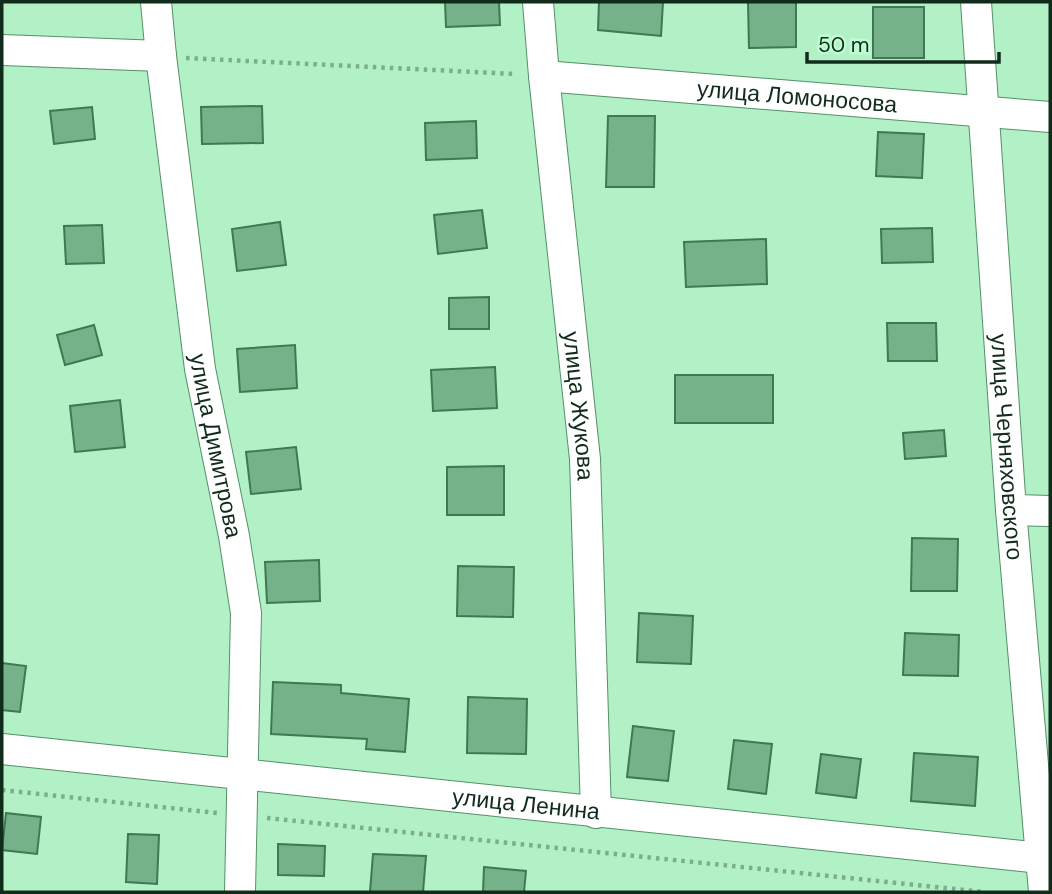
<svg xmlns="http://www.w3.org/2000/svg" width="1052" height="894" viewBox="0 0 1052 894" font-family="'DM Sans',sans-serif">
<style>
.building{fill:#75b289;stroke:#3d7954;stroke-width:2}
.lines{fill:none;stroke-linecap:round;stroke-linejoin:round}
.minor-casing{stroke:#549069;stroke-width:32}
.path{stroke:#7bae8c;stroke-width:4.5;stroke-dasharray:3.5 5;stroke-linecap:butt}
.minor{stroke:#fff;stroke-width:30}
.labels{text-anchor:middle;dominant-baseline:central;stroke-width:5;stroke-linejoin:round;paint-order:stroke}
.street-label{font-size:23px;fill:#122c1c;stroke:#befed2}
</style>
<rect width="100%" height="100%" fill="#b1f1c5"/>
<path class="building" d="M 445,2 L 499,2 L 500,25 L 446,27 Z
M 599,2 L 663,2 L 661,36 L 598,30 Z
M 748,2 L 796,2 L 796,47 L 749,48 Z
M 873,7 L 924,7 L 924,58 L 873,58 Z
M 262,106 L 263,143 L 202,144 L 201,107 Z
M 92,107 L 95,139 L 54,144 L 50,111 Z
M 608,116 L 655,116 L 654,187 L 606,187 Z
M 476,121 L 477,158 L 426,160 L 425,123 Z
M 878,132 L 924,134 L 922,178 L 876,176 Z
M 482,210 L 487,248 L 438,254 L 434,215 Z
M 280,222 L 286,265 L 237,271 L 232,229 Z
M 102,225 L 104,263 L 66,264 L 64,226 Z
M 932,228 L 933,262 L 882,263 L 881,229 Z
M 766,239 L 767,284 L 686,287 L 684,242 Z
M 489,297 L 489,329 L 449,329 L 449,298 Z
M 887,323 L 936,323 L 937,361 L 888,361 Z
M 94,325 L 102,355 L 65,365 L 57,335 Z
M 295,345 L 297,388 L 240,392 L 237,349 Z
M 495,367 L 497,408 L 433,411 L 431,370 Z
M 675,375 L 773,375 L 773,423 L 675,423 Z
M 120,400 L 125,447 L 75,452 L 70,406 Z
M 944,430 L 946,456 L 905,459 L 903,433 Z
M 296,447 L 301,489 L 251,494 L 246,452 Z
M 504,466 L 504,515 L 447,515 L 447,467 Z
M 912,538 L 958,539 L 957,591 L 911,591 Z
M 319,560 L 320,601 L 267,603 L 265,562 Z
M 458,566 L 514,567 L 513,617 L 457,616 Z
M 639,613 L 693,616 L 691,664 L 637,662 Z
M 905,633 L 959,635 L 958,676 L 903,675 Z
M 2,663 L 26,666 L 20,712 L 2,710 Z
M 273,682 L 341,685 L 341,693 L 409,699 L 405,752 L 366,749 L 367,739 L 271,734 Z
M 468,697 L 527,699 L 526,754 L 467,753 Z
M 633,726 L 674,731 L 668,781 L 627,777 Z
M 734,740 L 772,744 L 766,794 L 728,789 Z
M 914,753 L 978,757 L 975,806 L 911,801 Z
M 821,754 L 861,759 L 856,798 L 816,793 Z
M 6,813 L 41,817 L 37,854 L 2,850 Z
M 128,834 L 159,835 L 157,884 L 126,882 Z
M 278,844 L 325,846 L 324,876 L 278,875 Z
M 373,854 L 426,856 L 423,892 L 370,892 Z
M 484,867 L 526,871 L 524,892 L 483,892 Z"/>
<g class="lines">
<defs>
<g id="minor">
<path id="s1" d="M 156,2 L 161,56 L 200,369 L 234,536 L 246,613 L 240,892"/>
<path id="s2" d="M 538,2 L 544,76 L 585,459 L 596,813"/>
<path id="s3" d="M 976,2 L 1011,510 L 1044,892"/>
<path d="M 2,50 L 161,56"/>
<path id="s4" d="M 544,76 L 1050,117"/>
<path d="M 1011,510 L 1050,511"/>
<path id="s5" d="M 2,749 L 1050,859"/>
</g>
</defs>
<use href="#minor" class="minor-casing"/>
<path class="path" d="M 186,58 L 516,74
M 2,790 L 217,813
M 267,818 L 984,892"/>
<use href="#minor" class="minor"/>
</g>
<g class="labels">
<g class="street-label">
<text stroke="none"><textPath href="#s4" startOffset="254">улица Ломоносова</textPath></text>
<text stroke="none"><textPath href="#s2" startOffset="406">улица Жукова</textPath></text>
<text stroke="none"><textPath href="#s1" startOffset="448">улица Димитрова</textPath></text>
<text stroke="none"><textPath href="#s3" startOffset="446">улица Черняховского</textPath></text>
<text stroke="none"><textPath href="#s5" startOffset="527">улица Ленина</textPath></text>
</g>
</g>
<rect width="1052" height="894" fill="none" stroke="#122c1c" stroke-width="7"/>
<path d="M807 52v10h192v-10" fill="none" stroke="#122c1c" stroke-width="3.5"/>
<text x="818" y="52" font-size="21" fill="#122c1c" stroke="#befed2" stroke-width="5" paint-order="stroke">50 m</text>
</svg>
